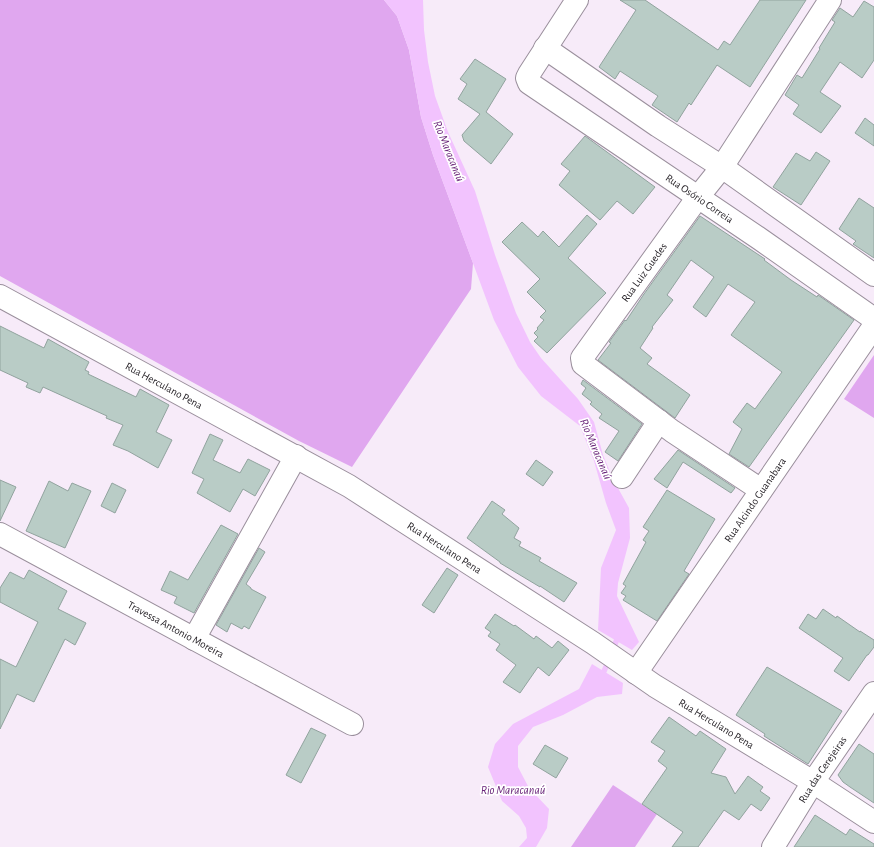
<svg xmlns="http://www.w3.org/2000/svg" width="874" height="847" viewBox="0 0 874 847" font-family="'Alegreya Sans',sans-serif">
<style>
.green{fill:#e0a7ef}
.water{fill:#f2c3fe}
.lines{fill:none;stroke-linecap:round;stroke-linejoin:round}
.stream{stroke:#f2c3fe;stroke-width:5.5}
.building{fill:#b9ccc6;stroke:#91a39e}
.street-casing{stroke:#9a8f9c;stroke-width:24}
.street{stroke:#fff;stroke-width:22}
.labels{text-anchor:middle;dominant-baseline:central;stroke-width:3.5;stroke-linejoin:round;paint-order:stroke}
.street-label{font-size:11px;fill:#29252a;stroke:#fff}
.water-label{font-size:12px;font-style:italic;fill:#6a267a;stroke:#fff}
</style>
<rect width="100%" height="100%" fill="#f7ebf9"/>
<path class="green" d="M 0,0 L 384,0 L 397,16 L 409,50 L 421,117 L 433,155 L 473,263 L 471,289 L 352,467 L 299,441 L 0,276 Z
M 874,355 L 874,418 L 844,399 Z
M 613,785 L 657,814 L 635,847 L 571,847 Z"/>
<path class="water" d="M 384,0 L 423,0 L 424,30 L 428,62 L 435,96 L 448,132 L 475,191 L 495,255 L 516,313 L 530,342 L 541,358 L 578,399 L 594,422 L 603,455 L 613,479 L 629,508 L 630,538 L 618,583 L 617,596 L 639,642 L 632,650 L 598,630 L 601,568 L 616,530 L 606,503 L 594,461 L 580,426 L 541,396 L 518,367 L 494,320 L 433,155 L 421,117 L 409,50 L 397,16 Z
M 592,664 L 623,683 L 622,694 L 597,697 L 563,715 L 533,727 L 518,746 L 518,767 L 529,788 L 549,809 L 547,828 L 536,847 L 519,847 L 527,838 L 526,828 L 519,816 L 502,801 L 488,767 L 495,744 L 513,724 L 579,689 Z"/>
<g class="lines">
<path class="stream" d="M 612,652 L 619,634
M 601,678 L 609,660"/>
</g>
<path class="building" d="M 620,0 L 645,0 L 718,50 L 724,41 L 730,45 L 760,0 L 806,0 L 750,87 L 717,65 L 691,105 L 689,103 L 677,122 L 652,105 L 658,96 L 620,71 L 615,79 L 599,67 L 636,10 Z
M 864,1 L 874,7 L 874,60 L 862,78 L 840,62 L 820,92 L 841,106 L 821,133 L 793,114 L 799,105 L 785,95 L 797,75 L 802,78 L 820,49 L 819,48 L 835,22 L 832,20 L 840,8 L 853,17 Z
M 475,59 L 506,79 L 486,112 L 513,134 L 491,164 L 464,141 L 462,135 L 480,114 L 458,99 L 467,84 L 460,79 Z
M 865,118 L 874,125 L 874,146 L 855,133 Z
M 585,136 L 655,187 L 633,214 L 617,201 L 600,220 L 559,185 L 570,171 L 561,164 Z
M 816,152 L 830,161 L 801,205 L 773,187 L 796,153 L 810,161 Z
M 859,198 L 874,208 L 874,258 L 853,244 L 856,241 L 839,229 Z
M 587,215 L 597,224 L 568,258 L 606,293 L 547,353 L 534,341 L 538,337 L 534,333 L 538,329 L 537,328 L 544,320 L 540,317 L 546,311 L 527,292 L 540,279 L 502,242 L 522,222 L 538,237 L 543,231 L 559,247 Z
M 700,216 L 765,259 L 764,260 L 791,280 L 817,297 L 818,295 L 854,320 L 749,467 L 729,454 L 742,429 L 733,422 L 747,403 L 755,409 L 782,372 L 731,335 L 755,302 L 728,284 L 706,317 L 693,307 L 714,277 L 691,260 L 667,295 L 673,300 L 652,327 L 653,328 L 640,348 L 652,358 L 647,364 L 690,395 L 675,418 L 598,360 L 611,343 L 609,342 L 625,320 L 626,321 L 644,294 Z
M 0,326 L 44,348 L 48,339 L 89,362 L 85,370 L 89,372 L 88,374 L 136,397 L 140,389 L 169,405 L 156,432 L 172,440 L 158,468 L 128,451 L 113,445 L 123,425 L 106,418 L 107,416 L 43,387 L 40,393 L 26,387 L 28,383 L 0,370 Z
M 583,380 L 642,424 L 618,461 L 605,452 L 619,431 L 599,418 L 602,414 L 590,404 L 592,402 L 582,394 L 586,388 L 581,384 Z
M 210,434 L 223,440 L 213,460 L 240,473 L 248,459 L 270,470 L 255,496 L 243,489 L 230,512 L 197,493 L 204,479 L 192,473 Z
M 678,450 L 735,488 L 731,493 L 683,462 L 667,488 L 654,479 Z
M 536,460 L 553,472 L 543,486 L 526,474 Z
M 0,480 L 16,487 L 0,521 Z
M 49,481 L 68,491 L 72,483 L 91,491 L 65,548 L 26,531 Z
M 112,483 L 126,490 L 115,513 L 101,506 Z
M 667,490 L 715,519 L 684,571 L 689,574 L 657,621 L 623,600 L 626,596 L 621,593 L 626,586 L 623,584 L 646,542 L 643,540 L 649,531 L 643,527 Z
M 492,501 L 505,510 L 502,514 L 519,528 L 514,538 L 521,542 L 519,546 L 541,558 L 539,561 L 577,583 L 564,602 L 540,586 L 540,587 L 500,563 L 500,562 L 467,538 Z
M 221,525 L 238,534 L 194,613 L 174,603 L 177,597 L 161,590 L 170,571 L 188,580 Z
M 259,548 L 265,552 L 246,584 L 251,588 L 251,589 L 266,597 L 249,629 L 244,626 L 242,629 L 231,623 L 227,632 L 216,625 Z
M 447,568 L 458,575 L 434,613 L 422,605 Z
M 29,570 L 67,591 L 58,609 L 86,623 L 75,645 L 65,639 L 34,702 L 17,694 L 0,729 L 0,659 L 16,667 L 38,622 L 0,602 L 0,588 L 10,572 L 24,579 Z
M 823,609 L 836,618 L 837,616 L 860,632 L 860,631 L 874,640 L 874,647 L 868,655 L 867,655 L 849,681 L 834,671 L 843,658 L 799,628 L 808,614 L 816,619 Z
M 495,614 L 514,626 L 515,625 L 534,639 L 536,636 L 552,648 L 558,641 L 569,650 L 549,676 L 538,667 L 520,693 L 503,682 L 516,665 L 496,650 L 500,644 L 488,636 L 491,632 L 485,628 Z
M 767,667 L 842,711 L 808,764 L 764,736 L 765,734 L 736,715 Z
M 669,717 L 696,736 L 700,731 L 726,749 L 711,773 L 726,777 L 735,794 L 748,776 L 763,787 L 760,791 L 770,798 L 761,811 L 751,804 L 739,820 L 724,810 L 698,847 L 672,847 L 683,832 L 642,804 L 667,768 L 658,761 L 665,751 L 651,742 Z
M 311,728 L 326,735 L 301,783 L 286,775 Z
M 859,744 L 874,754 L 874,803 L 850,787 L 843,782 L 838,775 Z
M 545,745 L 568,758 L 556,778 L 533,764 Z
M 815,815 L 846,835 L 850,829 L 874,844 L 874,847 L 794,847 Z"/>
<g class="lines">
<defs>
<g id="street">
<path id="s1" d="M 577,0 L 529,74 L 527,78 L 529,83 L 760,239 L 874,319"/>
<path d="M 545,48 L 658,126 L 722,167 L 874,275"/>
<path id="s2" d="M 0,296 L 349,486 L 593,643 L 655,686 L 813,782 L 874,822"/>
<path d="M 622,477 L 659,421"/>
<path id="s3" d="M 761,490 L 672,431 L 583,364 L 582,358 L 698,197 L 722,167 L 830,0"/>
<path id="s4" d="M 0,534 L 352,724"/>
<path d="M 194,639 L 296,456"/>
<path id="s5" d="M 636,673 L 874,326"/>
<path id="s6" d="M 773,847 L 813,782 L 874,693"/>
</g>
</defs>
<use href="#street" class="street-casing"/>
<use href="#street" class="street"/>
</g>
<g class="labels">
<g class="street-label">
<text stroke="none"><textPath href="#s1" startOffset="304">Rua Osório Correia</textPath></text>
<text stroke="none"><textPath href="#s3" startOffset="330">Rua Luiz Guedes</textPath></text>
<text stroke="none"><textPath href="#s2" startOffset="187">Rua Herculano Pena</textPath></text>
<text stroke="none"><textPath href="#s5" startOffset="210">Rua Alcindo Guanabara</textPath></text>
<text stroke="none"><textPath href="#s2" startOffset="511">Rua Herculano Pena</textPath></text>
<text stroke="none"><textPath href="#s4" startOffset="200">Travessa Antonio Moreira</textPath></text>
<text stroke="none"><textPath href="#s2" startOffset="835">Rua Herculano Pena</textPath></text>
<text stroke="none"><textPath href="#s6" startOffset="92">Rua das Cerejeiras</textPath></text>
</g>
<g class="water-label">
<text transform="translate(449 151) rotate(68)">Rio Maracanaú</text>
<text transform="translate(596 449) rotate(67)">Rio Maracanaú</text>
<text x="513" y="790">Rio Maracanaú</text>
</g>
</g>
</svg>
